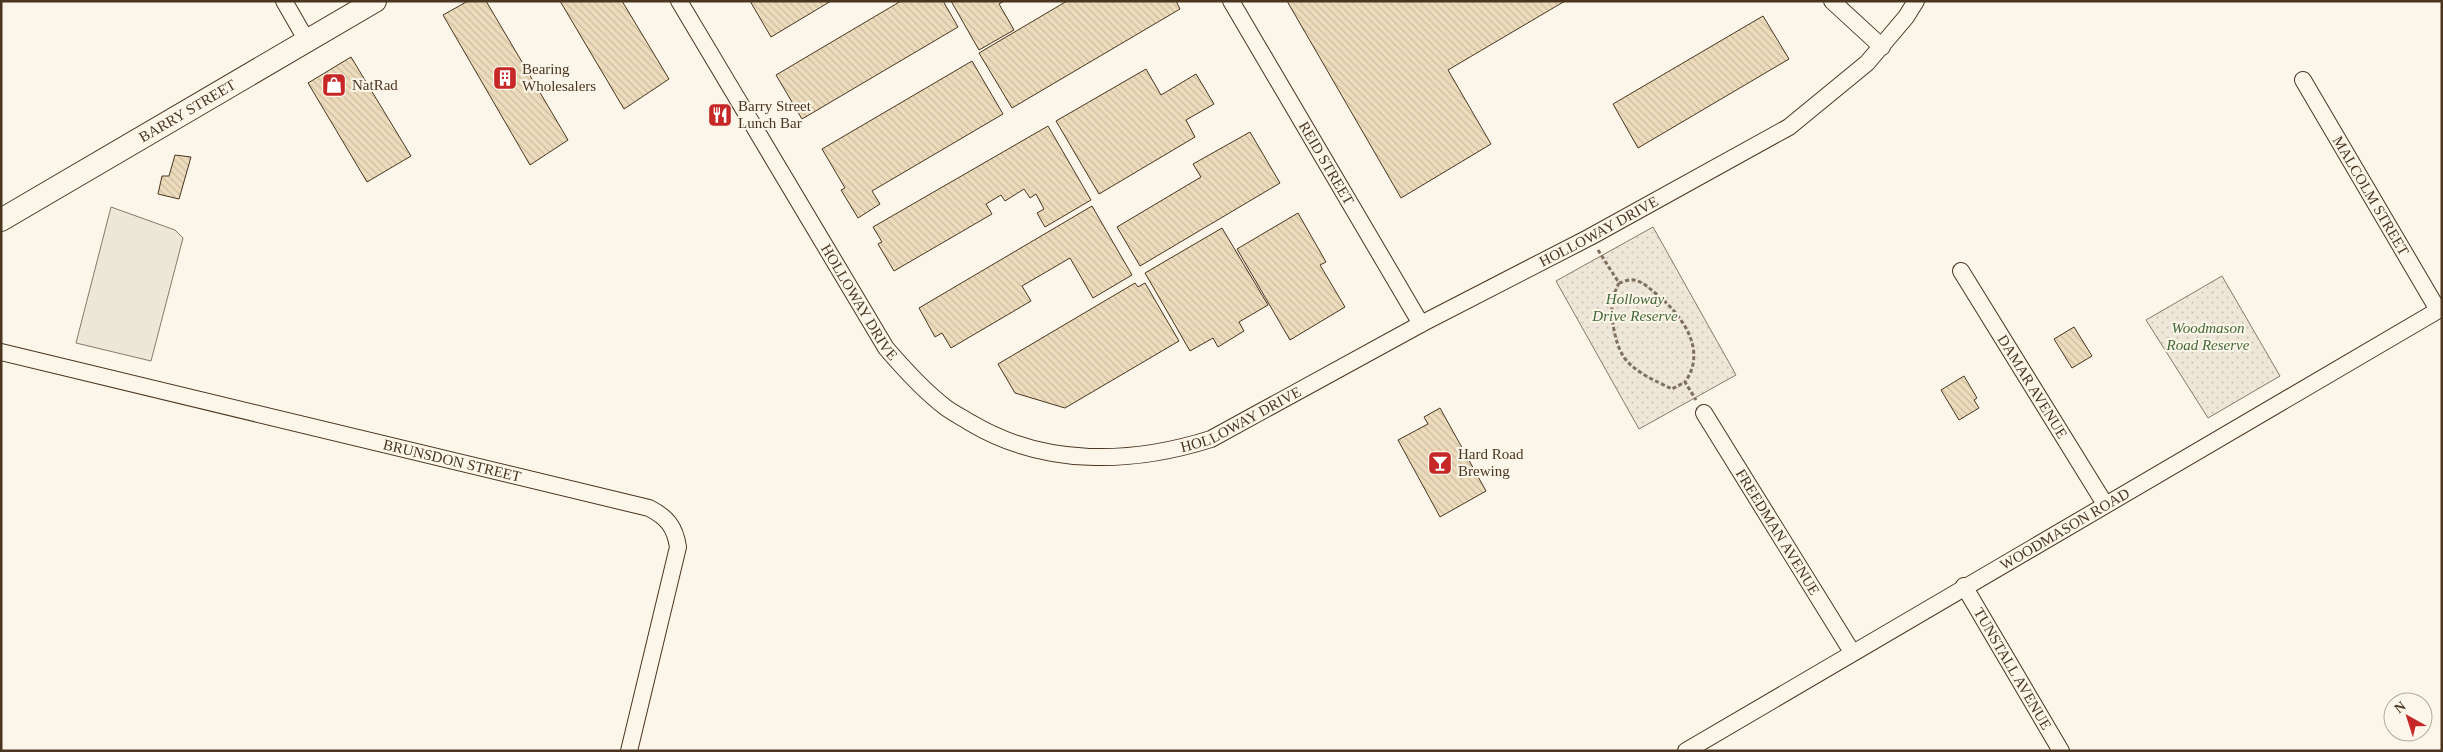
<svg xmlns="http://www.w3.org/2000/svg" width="2443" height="752" viewBox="0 0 2443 752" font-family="Georgia,serif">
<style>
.park{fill:url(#park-dots);stroke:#887966}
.parking{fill:#ede7d9;stroke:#887966}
.building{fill:url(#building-back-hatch);stroke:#4a3520}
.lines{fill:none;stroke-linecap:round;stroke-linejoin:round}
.street-casing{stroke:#4a3520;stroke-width:18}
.secondary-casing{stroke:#4a3520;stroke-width:24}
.path{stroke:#7f6f5c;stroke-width:3;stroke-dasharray:4 2.5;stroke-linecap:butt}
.street{stroke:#fbf6e9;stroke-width:16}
.secondary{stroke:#fbf6e9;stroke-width:22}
.labels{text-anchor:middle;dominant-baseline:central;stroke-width:4;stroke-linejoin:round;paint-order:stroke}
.poi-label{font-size:15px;fill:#4a3520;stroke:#fbf6e9;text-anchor:start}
.street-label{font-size:15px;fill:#4a3520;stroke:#fbf6e9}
.park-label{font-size:15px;font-style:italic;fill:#436837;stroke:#fbf6e9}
</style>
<defs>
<pattern id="park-dots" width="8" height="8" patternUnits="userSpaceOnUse" patternTransform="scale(1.25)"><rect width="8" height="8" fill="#ede6d9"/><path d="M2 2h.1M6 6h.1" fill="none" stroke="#cdc6ba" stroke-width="1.8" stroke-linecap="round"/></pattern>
<pattern id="building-back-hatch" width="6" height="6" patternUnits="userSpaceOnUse" patternTransform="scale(1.25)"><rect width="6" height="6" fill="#ecdcbc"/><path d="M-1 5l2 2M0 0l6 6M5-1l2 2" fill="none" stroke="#ccbda1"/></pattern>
</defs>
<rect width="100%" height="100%" fill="#fbf6e9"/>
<path class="park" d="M 1653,227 L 1736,375 L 1639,429 L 1556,281 Z
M 2222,276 L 2280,376 L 2208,418 L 2146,320 Z"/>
<path class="parking" d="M 111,207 L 175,230 L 183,238 L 151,361 L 76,343 Z"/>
<path class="building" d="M 468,1 L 486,1 L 568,140 L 530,165 L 443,15 Z
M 560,1 L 622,1 L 669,79 L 624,109 Z
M 750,1 L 831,1 L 771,37 Z
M 901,1 L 943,1 L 958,27 L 802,119 L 776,75 Z
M 951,1 L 1004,1 L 999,4 L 1014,30 L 979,50 Z
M 1067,1 L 1176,1 L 1180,9 L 1012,108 L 979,53 Z
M 1287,1 L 1565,1 L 1448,70 L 1491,144 L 1401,198 Z
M 1763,16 L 1789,59 L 1638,148 L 1613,104 Z
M 351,57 L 411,156 L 367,182 L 308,83 Z
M 972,61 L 1003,114 L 872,191 L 880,204 L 858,218 L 841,190 L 845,188 L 822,149 Z
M 1146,69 L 1161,95 L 1196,74 L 1214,104 L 1186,120 L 1195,137 L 1099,194 L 1056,121 Z
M 1048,126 L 1091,200 L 1045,227 L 1037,213 L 1044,209 L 1036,194 L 1030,198 L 1024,189 L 1005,201 L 1001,195 L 986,204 L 992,214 L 894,271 L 878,244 L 882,242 L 873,227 Z
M 1250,132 L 1280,183 L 1140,266 L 1117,227 L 1201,177 L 1193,164 Z
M 175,155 L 191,157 L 179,199 L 158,194 L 162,176 L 169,176 Z
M 1092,206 L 1132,275 L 1093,298 L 1070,258 L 1022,286 L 1031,301 L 951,348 L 942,333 L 935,337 L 919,308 Z
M 1298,213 L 1326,262 L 1320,265 L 1345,307 L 1290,340 L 1237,249 Z
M 1222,228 L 1268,305 L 1239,322 L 1244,331 L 1218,347 L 1213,338 L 1190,351 L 1145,273 Z
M 1135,283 L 1138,287 L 1145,283 L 1179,341 L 1065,408 L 1015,393 L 998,364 Z
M 2074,327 L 2092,356 L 2072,368 L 2054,339 Z
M 1964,376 L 1977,398 L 1974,400 L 1979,408 L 1959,420 L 1941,390 Z
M 1440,408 L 1486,491 L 1440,517 L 1398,440 L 1428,424 L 1424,417 Z"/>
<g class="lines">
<defs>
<g id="street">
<path d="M 284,1 L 307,41"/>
<path id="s1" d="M 679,1 L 886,348 C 904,369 923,390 945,407 C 953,413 963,418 971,423 C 1045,467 1132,464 1211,439 L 1421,324 L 1590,237 L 1789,127 L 1867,63 L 1906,17 L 1916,1"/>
<path id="s2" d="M 1231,1 L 1421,324"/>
<path d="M 1832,1 L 1882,47"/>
<path id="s3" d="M 2303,80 L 2438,310"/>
<path id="s4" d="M 1961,271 L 2105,504"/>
<path id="s5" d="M 1,352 L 649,508 C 667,517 675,527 678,547 L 629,751"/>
<path id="s6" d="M 1704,413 L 1852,652"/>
<path id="s7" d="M 1964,586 L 2061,751"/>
<path id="s8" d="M 1686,751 L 2442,308"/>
</g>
<g id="secondary">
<path id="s9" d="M 1,220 L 375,1"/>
</g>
</defs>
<use href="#street" class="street-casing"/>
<use href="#secondary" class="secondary-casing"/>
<path class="path" d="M 1598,250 L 1619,283 C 1616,289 1612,298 1612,305 C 1611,318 1615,342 1622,354 C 1631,371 1656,381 1672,389 L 1685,382 L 1696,400
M 1619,283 C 1623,282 1629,279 1634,280 C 1644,282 1651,290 1659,296 C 1684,318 1707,351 1685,382"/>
<use href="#street" class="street"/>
<use href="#secondary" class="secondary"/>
</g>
<defs>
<symbol id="building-square" viewBox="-11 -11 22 22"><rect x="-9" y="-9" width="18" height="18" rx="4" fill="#c62828" stroke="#fbf6e9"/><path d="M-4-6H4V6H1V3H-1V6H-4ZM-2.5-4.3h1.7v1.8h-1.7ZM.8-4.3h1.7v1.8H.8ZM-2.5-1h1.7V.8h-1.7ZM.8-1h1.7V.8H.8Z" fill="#fff"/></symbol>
<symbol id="shop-square" viewBox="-11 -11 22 22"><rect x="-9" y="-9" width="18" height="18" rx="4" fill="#c62828" stroke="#fbf6e9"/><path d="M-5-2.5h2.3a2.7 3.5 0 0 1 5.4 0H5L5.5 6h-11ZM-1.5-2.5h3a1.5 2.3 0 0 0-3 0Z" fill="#fff"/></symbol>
<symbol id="restaurant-square" viewBox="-11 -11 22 22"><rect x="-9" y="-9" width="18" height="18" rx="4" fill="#c62828" stroke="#fbf6e9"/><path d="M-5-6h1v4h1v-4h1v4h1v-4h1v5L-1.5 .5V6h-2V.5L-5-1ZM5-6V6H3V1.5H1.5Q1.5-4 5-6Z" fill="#fff"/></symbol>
<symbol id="bar-square" viewBox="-11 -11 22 22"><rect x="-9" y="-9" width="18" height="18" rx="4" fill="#c62828" stroke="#fbf6e9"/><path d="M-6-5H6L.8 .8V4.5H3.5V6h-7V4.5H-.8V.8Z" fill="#fff"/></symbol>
</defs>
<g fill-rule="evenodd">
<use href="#building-square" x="491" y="64" width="28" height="28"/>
<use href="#shop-square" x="320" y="71" width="28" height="28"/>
<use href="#restaurant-square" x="706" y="101" width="28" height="28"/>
<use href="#bar-square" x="1426" y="449" width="28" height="28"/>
</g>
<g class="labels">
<g class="poi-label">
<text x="522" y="69">Bearing<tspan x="522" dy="17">Wholesalers</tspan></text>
<text x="352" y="85">NatRad</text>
<text x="738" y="106">Barry Street<tspan x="738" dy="17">Lunch Bar</tspan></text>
<text x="1458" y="454">Hard Road<tspan x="1458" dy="17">Brewing</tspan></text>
</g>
<g class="street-label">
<text stroke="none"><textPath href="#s9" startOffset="216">BARRY STREET</textPath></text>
<text stroke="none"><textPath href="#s2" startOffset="188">REID STREET</textPath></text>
<text stroke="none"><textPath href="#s3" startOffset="134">MALCOLM STREET</textPath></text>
<text stroke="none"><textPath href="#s1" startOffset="1206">HOLLOWAY DRIVE</textPath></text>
<text stroke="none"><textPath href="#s1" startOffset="351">HOLLOWAY DRIVE</textPath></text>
<text stroke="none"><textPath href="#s4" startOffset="136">DAMAR AVENUE</textPath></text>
<text stroke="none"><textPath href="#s1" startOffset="801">HOLLOWAY DRIVE</textPath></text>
<text stroke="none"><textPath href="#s5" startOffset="464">BRUNSDON STREET</textPath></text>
<text stroke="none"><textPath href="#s8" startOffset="439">WOODMASON ROAD</textPath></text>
<text stroke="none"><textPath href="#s6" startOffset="140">FREEDMAN AVENUE</textPath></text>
<text stroke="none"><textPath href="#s7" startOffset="96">TUNSTALL AVENUE</textPath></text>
</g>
<g class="park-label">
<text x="1635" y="299">Holloway<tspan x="1635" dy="17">Drive Reserve</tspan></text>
<text x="2208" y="328">Woodmason<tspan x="2208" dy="17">Road Reserve</tspan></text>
</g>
</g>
<rect width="2443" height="752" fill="none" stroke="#4a3520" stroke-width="5"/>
<g transform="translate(2408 717) rotate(321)"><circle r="24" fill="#fbf6e9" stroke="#b4a999"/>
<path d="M0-4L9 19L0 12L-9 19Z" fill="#c62828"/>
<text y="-8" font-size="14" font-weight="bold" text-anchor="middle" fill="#4a3520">N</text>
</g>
</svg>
